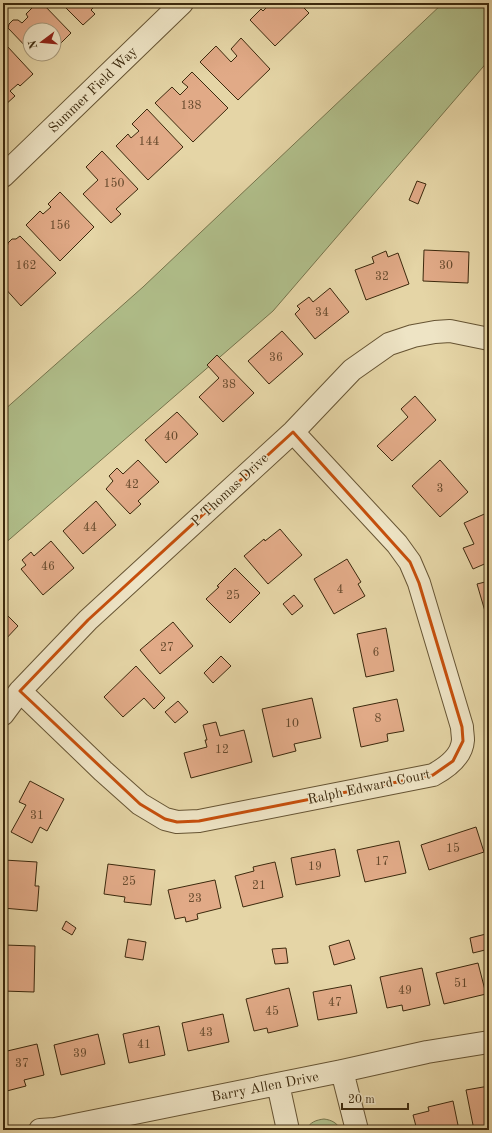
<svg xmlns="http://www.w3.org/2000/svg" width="492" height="1133" viewBox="0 0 492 1133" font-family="'Old Standard TT',serif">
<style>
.green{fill:#b0be8a;stroke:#76744c}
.building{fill:#e1aa87;stroke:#3c290d}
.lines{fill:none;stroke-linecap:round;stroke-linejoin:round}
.minor-casing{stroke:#665433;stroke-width:24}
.minor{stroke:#eee4c5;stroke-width:22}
.marked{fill:none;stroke:#c64f0c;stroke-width:3;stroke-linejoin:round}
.labels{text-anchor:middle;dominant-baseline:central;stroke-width:3.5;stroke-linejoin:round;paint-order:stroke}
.number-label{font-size:12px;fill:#65492c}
.street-label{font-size:14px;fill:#3c290d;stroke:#eee4c5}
</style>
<rect width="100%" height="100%" fill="#e5d5a6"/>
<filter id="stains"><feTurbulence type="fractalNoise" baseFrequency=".005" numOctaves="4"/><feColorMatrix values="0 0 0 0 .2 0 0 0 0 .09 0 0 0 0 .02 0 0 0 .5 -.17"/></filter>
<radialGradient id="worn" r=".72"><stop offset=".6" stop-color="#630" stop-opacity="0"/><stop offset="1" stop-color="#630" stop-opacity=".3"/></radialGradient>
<path class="green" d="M 443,3 L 489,3 L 489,60 L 273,311 L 3,545 L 3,411 L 143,287 Z
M 324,1119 C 332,1120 337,1123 341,1130 L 306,1130 C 310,1122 316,1120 324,1119 Z"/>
<path class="building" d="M 37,3 L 42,3 L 71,33 L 59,45 L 54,40 L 54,30 L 30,30 L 30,51 L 8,28 L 9,24 L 13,20 L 18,20 L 22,23 L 28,17 L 26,14 Z
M 61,3 L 98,3 L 91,10 L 95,14 L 83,25 Z
M 271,3 L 299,3 L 309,13 L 275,46 L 250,20 L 261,9 L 263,11 Z
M 241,38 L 270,69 L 238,100 L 200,62 L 216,46 L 231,62 L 237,56 L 231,49 Z
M 7,46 L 33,74 L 20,86 L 18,84 L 10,91 L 15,96 L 4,106 L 3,105 L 3,50 Z
M 33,54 L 46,54 L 46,55 L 42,58 L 38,60 Z
M 192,72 L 228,108 L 193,142 L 155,103 L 172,87 L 180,95 L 188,87 L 182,82 Z
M 147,109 L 183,147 L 148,180 L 116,146 L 128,134 L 131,138 L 139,131 L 132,124 Z
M 102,151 L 138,189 L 116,209 L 121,214 L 111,223 L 83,194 L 98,180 L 86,167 Z
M 417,181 L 426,184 L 418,204 L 409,200 Z
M 60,192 L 94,227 L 60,261 L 26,225 L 40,211 L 43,214 L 51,207 L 48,204 Z
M 20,236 L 56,273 L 21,306 L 3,286 L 3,259 L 8,254 L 4,250 L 7,248 L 8,243 L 12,239 L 16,239 Z
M 424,250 L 469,252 L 468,283 L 423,281 Z
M 386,251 L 388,257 L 398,253 L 409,284 L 366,300 L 355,270 L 374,263 L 372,257 Z
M 330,288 L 349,312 L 315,339 L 295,314 L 300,309 L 297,306 L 309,297 L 313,302 Z
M 282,331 L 303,354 L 269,384 L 248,361 Z
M 217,355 L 254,393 L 223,422 L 199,397 L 219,378 L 207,365 Z
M 415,396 L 436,420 L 392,461 L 377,446 L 408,417 L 401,409 Z
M 177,412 L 198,434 L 166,463 L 145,440 Z
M 138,460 L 159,482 L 138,501 L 141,504 L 130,514 L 106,489 L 113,481 L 109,476 L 117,468 L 123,474 Z
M 440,460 L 468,492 L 440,517 L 412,486 Z
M 96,501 L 116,525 L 83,554 L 63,531 Z
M 489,512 L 489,562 L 473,569 L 463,548 L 474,544 L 464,523 Z
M 280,529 L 302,555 L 268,584 L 244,556 L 264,539 L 265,541 Z
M 51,541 L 74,568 L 43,595 L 21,569 L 26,565 L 22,560 L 31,552 L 34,556 Z
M 347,559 L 361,582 L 358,584 L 365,596 L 334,614 L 314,579 Z
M 235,568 L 260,593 L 230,623 L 206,599 L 219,587 L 217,586 Z
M 489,581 L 489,625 L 477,584 Z
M 294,595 L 303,606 L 292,615 L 283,604 Z
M 3,611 L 18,626 L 3,642 Z
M 173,622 L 193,646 L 160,674 L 140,650 Z
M 386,628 L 394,671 L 366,677 L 357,634 Z
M 221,656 L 231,666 L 213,683 L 204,673 Z
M 136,666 L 165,698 L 154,709 L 144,698 L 123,717 L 104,697 Z
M 312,698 L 321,738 L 294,744 L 296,751 L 273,757 L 262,709 Z
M 397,699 L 404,731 L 387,734 L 388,741 L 361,747 L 353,708 Z
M 178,701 L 188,712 L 175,723 L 165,712 Z
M 216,722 L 220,736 L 244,730 L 252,762 L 191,778 L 184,753 L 207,747 L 205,740 L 207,740 L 203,725 Z
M 30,781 L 64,799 L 47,831 L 40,827 L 32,843 L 11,832 L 26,805 L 19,802 Z
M 476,827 L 484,852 L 429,870 L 421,845 Z
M 399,841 L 406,873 L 365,882 L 357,850 Z
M 335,849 L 340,876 L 296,885 L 291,858 Z
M 4,860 L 37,862 L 35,886 L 39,886 L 37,911 L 3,908 Z
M 275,862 L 283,897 L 243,907 L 235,876 L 254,871 L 253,867 Z
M 108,864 L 155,870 L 151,905 L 124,902 L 125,897 L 104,894 Z
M 215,880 L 221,908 L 197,914 L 198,919 L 186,922 L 185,917 L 175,919 L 168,890 Z
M 66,921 L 76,928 L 72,935 L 62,929 Z
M 486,934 L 489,949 L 473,953 L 470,938 Z
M 128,939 L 146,942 L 143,960 L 125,957 Z
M 349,940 L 355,959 L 334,965 L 329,946 Z
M 4,945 L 35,946 L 34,992 L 3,991 L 3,961 Z
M 286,948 L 288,963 L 275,964 L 272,949 Z
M 478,963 L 486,994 L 444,1004 L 436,973 Z
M 422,968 L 430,1005 L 403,1011 L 402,1005 L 387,1008 L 380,977 Z
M 351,985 L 357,1013 L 318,1020 L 313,992 Z
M 289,988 L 298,1026 L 268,1033 L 267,1028 L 254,1031 L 246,999 Z
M 223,1014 L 229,1042 L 188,1051 L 182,1023 Z
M 159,1026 L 165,1055 L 129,1063 L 123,1034 Z
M 98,1034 L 105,1064 L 61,1075 L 54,1045 Z
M 37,1044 L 44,1075 L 24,1080 L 26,1086 L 3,1092 L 3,1052 Z
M 489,1086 L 489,1130 L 474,1130 L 466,1090 Z
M 453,1101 L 459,1130 L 417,1130 L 413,1115 L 429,1111 L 428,1107 Z"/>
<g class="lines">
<defs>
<path id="minor" d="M 3,176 L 182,3
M 20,691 L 103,771 L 140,804 L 165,819 L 177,822 L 199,821 L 433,775 C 446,768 462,756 463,740 C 463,736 462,731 462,727 L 419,583 L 410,562 L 397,544 L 293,432
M 3,714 L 20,691 L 88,620 L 293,432 L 352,370 L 389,344 L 413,336 L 435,332 L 450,331 L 489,339
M 342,1071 L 357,1130
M 278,1084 L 288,1130
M 40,1130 L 55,1129 L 342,1071 L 427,1052 L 489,1042"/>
</defs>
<use href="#minor" class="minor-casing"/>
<use href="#minor" class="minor"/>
</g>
<path class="marked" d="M 293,432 L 410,562 L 419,583 L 462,727 L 463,741 L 453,761 L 433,775 L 199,821 L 177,822 L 165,819 L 140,804 L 20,691 L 88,620 Z"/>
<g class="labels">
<g class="number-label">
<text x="191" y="106">138</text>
<text x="149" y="142">144</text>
<text x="114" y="184">150</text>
<text x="60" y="226">156</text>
<text x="26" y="266">162</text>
<text x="446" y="266">30</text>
<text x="382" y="277">32</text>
<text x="322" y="313">34</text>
<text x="276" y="358">36</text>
<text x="229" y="385">38</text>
<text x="171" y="437">40</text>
<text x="132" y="485">42</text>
<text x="440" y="489">3</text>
<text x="90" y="528">44</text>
<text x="48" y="567">46</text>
<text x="340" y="590">4</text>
<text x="233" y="596">25</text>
<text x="167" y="648">27</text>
<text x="376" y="653">6</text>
<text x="378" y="719">8</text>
<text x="292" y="724">10</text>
<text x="222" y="750">12</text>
<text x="37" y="816">31</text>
<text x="453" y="849">15</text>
<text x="382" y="862">17</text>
<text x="315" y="867">19</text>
<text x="129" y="882">25</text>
<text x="259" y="886">21</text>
<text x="195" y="899">23</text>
<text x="461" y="984">51</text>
<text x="405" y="991">49</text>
<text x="335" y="1003">47</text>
<text x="272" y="1012">45</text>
<text x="206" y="1033">43</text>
<text x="144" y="1045">41</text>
<text x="80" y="1054">39</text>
<text x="22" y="1064">37</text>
</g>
<g class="street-label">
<text transform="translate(93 90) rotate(-44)">Summer Field Way</text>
<text transform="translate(230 490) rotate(-43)">P Thomas Drive</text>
<text transform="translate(369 787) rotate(-12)">Ralph Edward Court</text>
<text transform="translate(265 1087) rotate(-11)">Barry Allen Drive</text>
</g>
</g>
<rect width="492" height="1133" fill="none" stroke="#e5d5a6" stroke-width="16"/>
<rect x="4" y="4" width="484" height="1125" fill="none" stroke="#3c290d" stroke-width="2"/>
<rect x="8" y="8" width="476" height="1117" fill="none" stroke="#3c290d"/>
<g transform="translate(42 42) rotate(254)"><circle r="19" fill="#eee4c5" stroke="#a7997b"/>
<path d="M0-3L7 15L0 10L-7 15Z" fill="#8f2418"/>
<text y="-6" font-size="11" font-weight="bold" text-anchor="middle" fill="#3c290d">N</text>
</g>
<path d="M342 1103v6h66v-6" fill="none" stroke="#3c290d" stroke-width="2"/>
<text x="348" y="1103" font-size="12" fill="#3c290d" stroke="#eee4c5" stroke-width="3" paint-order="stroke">20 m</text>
<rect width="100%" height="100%" filter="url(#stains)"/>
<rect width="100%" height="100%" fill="url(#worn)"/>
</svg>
